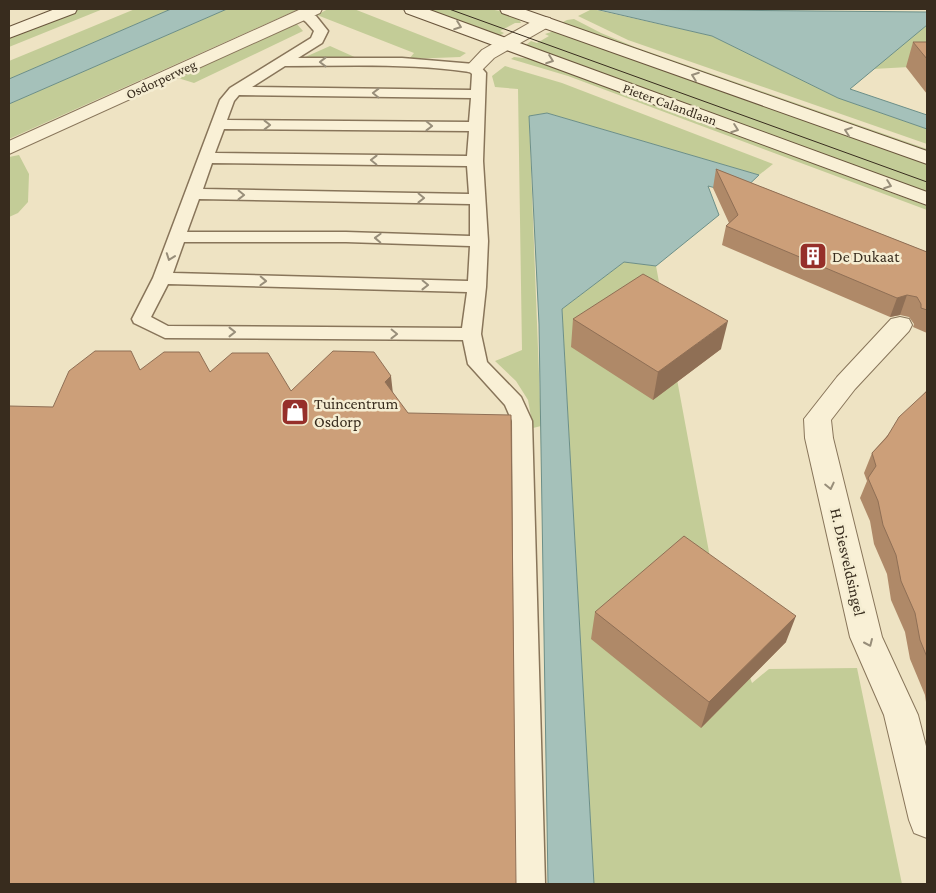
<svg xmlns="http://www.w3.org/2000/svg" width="936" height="893" viewBox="0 0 936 893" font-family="'Crimson Pro',serif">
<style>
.green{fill:#c3cc97}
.water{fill:#a5c1ba;stroke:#6c8f88}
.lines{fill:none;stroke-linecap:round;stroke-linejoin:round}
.service-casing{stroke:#88755a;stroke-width:3}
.minor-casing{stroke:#88755a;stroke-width:2}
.secondary-casing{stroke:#6a563d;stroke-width:2}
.service{fill:#f9f0d6;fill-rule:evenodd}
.minor{fill:#f9f0d6;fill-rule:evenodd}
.secondary{fill:#f9f0d6;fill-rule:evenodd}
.tram{stroke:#382c1e;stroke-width:1}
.wall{fill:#af8968}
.shaded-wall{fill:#8f6f55}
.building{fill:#cc9f79;stroke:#8f6f55}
.oneway{stroke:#988e7a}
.labels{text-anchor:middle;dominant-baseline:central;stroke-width:5;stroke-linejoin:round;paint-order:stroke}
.far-street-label{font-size:14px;fill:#382c1e;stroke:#f5edd2}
.poi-label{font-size:16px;fill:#382c1e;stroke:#f5edd2;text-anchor:start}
.street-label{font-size:16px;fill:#382c1e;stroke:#f5edd2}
</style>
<rect width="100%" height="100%" fill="#eee3c3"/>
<path class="green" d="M 76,9 L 103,9 L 9,47 L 9,36 Z
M 135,9 L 171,9 L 9,79 L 9,61 Z
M 227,9 L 299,9 L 9,139 L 9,104 Z
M 328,9 L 354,9 L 466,53 L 460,57 L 409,59 L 414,53 L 317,15 Z
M 422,9 C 442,9 512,2 521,23 L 515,23 L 500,31 L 504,33 L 499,36 L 494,35 Z
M 592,9 L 712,36 L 838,98 L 927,129 L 927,144 L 628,40 L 578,16 Z
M 574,19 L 601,33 L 635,47 L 927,149 L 927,154 L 559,24 L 567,20 Z
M 296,23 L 303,31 L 194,83 L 178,78 Z
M 927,25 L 927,66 L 873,69 Z
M 551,32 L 556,32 L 927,164 L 927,195 L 525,46 L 531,41 L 537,43 L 549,36 L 545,34 Z
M 330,46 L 359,59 L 303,58 Z
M 514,57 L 533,59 L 927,206 L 927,210 L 568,76 L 511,59 Z
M 505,66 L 562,83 L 773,164 L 759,175 L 547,113 L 529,116 L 541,426 L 533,428 L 528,400 L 516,381 L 495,361 L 522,350 L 518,89 L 495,87 L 492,76 Z
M 19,155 L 29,174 L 28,202 L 18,213 L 9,217 L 9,157 Z
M 624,262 L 656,266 L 714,579 L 752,683 L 769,669 L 857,668 L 902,884 L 594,884 L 562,309 Z"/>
<path class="water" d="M 171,9 L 227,9 L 9,104 L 9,79 Z
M 595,9 L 927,12 L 927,25 L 850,89 L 927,115 L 927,129 L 838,98 L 712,36 Z
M 547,113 L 759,175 L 739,194 L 708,186 L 719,215 L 656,266 L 624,262 L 562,309 L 594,884 L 548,884 L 539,324 L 529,116 Z"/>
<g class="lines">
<defs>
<path id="service" d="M 302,10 L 316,16 L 328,31 L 322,43 L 298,58 L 402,58 L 474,64 L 479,65 L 486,73 L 483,161 L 488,241 L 486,287 L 481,334 L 487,362 L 521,397 L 532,421 L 545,884 L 515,884 L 512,421 L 505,405 L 468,364 L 463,340 L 165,338 L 134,323 L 132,319 L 153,278 L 220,100 L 230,88 L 311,38 L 314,31 L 306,22 L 296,14 ZM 285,66 C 346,66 408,63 470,72 L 472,74 L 471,90 L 252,87 ZM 239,95 L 471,98 L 469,122 L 227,120 L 234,101 ZM 224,129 L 469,131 L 467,156 L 215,153 ZM 212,163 L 467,166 L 469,194 L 203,189 ZM 199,199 L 470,204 L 470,236 L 346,232 L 187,232 ZM 184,242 L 346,242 L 470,246 L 468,281 L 173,273 ZM 168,284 L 467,292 L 462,328 L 168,326 L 151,317 Z"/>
<path id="minor" d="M 301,9 L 322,9 L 320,13 L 9,154 L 9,141 Z
M 544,17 L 550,18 L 552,22 L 550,26 L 494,58 L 480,72 L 474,73 L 468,72 L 465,68 L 482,50 L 538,18 Z
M 900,317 L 909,319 L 912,325 L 909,331 L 855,389 L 831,420 L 833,438 L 882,637 L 918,715 L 927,750 L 927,838 L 914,833 L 909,820 L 884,715 L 850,637 L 805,438 L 804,419 L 837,377 L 891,319 Z"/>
<path id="secondary" d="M 55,9 L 77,9 L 75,13 L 9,38 L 9,27 Z
M 404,9 L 427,9 L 927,192 L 927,205 L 406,13 Z
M 500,9 L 523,9 L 927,151 L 927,164 L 502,13 Z"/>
</defs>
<use href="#service" class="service-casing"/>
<use href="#minor" class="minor-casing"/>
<use href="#secondary" class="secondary-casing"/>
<use href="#service" class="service"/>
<use href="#minor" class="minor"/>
<use href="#secondary" class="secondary"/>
<path class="tram" d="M 449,9 L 927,182"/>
</g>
<path class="wall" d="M 913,42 L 927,42 L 927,94 L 906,67 Z
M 716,169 L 927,252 L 927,333 L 913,327 L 914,324 L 909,317 L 900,315 L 890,317 L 722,245 L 726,226 L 729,223 L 713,188 Z
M 573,319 L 721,349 L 653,400 L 571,347 Z
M 927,390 L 927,709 L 925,695 L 910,659 L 905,632 L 891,600 L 887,574 L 874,544 L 870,521 L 860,498 L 867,481 L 864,473 L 872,453 Z
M 595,612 L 786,642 L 701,728 L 591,639 Z"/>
<path class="shaded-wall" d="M 907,295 L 900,315 L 890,317 L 897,298 Z
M 728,321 L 721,349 L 653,400 L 658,372 Z
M 391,376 L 393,394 L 385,382 Z
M 796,616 L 786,642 L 701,728 L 709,702 Z"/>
<path class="building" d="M 913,42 L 927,42 L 927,59 Z
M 716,169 L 927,252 L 927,310 L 921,308 L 921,304 L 917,297 L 907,295 L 897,298 L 726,226 L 738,215 Z
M 643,274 L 728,321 L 658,372 L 573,319 Z
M 95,351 L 131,351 L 140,370 L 164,352 L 199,352 L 210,372 L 232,353 L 268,353 L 291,391 L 333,351 L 374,352 L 391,376 L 385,382 L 408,413 L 511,415 L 516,884 L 9,884 L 9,406 L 53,407 L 69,371 Z
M 927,391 L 927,657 L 920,640 L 915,613 L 901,581 L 896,555 L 883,525 L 878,501 L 868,478 L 876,466 L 872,453 L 887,437 L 899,417 Z
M 684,536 L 796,616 L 709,702 L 595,612 Z"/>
<defs><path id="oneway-chevron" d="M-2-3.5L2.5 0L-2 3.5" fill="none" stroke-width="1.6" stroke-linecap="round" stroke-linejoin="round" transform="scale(1.25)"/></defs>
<g class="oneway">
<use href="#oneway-chevron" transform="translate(458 26) rotate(20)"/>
<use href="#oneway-chevron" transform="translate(550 60) rotate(20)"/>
<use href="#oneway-chevron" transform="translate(323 62) rotate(-180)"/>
<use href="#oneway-chevron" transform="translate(695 76) rotate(-160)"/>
<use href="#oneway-chevron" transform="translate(376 93) rotate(-179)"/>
<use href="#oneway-chevron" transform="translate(267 125)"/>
<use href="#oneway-chevron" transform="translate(429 126) rotate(1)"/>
<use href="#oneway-chevron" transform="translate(735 129) rotate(20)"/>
<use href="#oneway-chevron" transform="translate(848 131) rotate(-161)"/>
<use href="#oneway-chevron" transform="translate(374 160) rotate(-179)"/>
<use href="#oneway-chevron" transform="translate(888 185) rotate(20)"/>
<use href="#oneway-chevron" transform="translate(241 195) rotate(1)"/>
<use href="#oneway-chevron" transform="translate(421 198) rotate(1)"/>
<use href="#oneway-chevron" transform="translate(378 238) rotate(-178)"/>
<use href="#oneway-chevron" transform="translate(170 257) rotate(110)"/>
<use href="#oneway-chevron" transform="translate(263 281) rotate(2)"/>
<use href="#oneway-chevron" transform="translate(425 285) rotate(1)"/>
<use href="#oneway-chevron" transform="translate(232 332)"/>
<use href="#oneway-chevron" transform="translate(394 334) rotate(1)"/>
<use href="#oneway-chevron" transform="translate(830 486) rotate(77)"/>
<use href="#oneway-chevron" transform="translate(869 643) rotate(66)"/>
</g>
<defs>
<symbol id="building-square" viewBox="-11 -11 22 22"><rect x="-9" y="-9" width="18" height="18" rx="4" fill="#962f2a" stroke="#f5edd2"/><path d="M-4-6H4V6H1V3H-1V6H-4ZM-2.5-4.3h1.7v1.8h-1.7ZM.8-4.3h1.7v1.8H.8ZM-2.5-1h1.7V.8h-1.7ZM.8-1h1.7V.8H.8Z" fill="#fff"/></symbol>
<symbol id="shop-square" viewBox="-11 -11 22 22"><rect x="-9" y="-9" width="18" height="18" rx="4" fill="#962f2a" stroke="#f5edd2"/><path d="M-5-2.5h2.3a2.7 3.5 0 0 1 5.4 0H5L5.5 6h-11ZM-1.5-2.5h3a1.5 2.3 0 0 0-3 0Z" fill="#fff"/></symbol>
</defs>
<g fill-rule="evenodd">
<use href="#building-square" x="797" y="240" width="32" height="32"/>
<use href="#shop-square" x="279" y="396" width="32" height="32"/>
</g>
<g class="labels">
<g class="far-street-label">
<text transform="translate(161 79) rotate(-25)">Osdorperweg</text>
<text transform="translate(670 104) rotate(20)">Pieter Calandlaan</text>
</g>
<g class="poi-label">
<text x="832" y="256">De Dukaat</text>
<text x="314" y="403">Tuincentrum<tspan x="314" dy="18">Osdorp</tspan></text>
</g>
<g class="street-label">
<text transform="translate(848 562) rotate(77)">H. Diesveldsingel</text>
</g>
</g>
<rect width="936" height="893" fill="none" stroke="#382c1e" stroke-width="20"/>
</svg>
